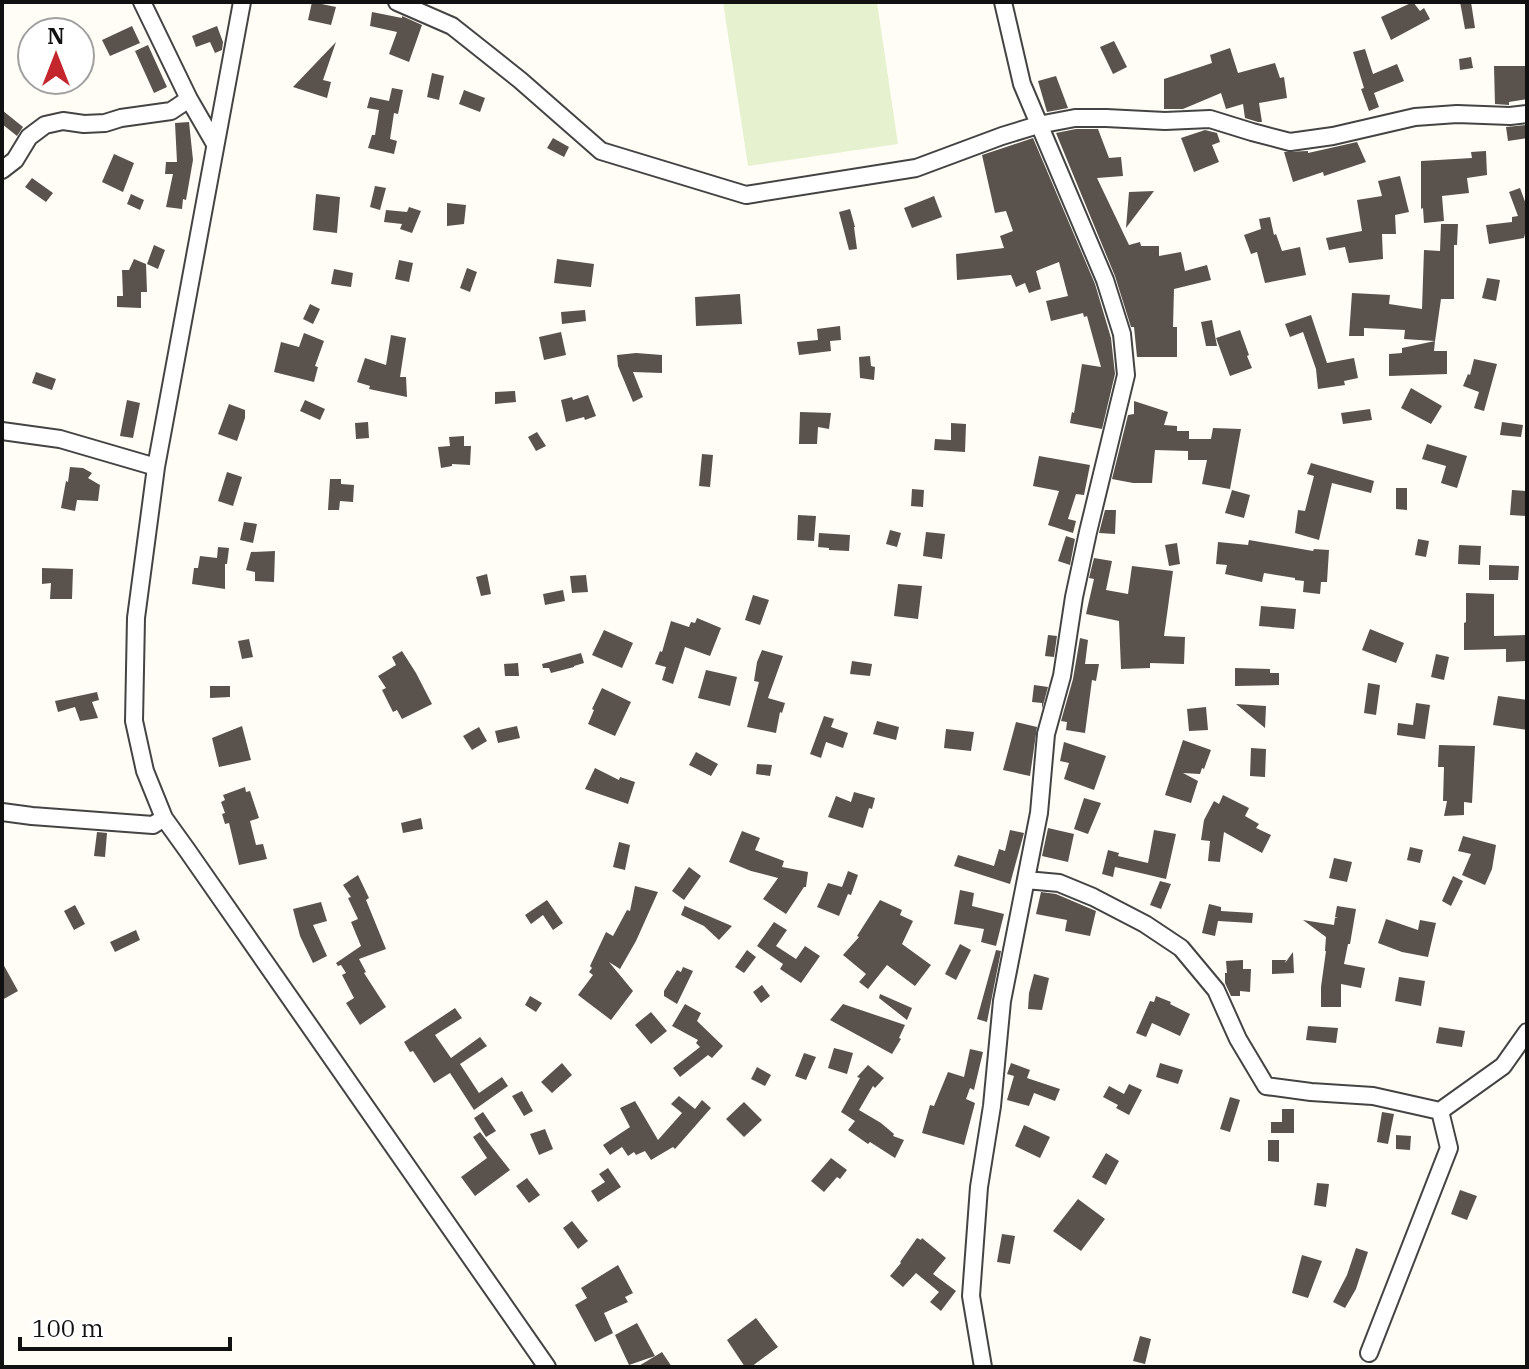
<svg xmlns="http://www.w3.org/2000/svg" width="1529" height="1369" viewBox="0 0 1529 1369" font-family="'IBM Plex Serif',serif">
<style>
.pitch{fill:#e6f2cf}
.building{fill:#5a524d}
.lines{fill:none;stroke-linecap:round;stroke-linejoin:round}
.minor-casing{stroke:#444;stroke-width:20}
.minor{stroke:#fff;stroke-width:16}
</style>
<rect width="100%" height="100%" fill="#fffdf5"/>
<path class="pitch" d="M 723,2 L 877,2 L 898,144 L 748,166 Z"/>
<path class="building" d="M 312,2 L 336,7 L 331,25 L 308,20 Z
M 1413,2 L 1420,11 L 1424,8 L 1430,19 L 1391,40 L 1381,17 Z
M 1460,2 L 1471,2 L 1475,28 L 1465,29 Z
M 372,12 L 402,18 L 402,16 L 422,25 L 409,62 L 389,54 L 397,32 L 370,26 Z
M 132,26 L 140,43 L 110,56 L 102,40 Z
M 217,26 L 223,42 L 222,50 L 215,53 L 210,42 L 196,47 L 192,36 Z
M 1114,41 L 1127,67 L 1113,74 L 1100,47 Z
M 336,42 L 323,80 L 331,82 L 327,98 L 293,87 Z
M 148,45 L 167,87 L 154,93 L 135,51 Z
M 1230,48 L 1238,73 L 1275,63 L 1280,78 L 1284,77 L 1287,98 L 1259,103 L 1262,122 L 1258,122 L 1245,118 L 1243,104 L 1226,109 L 1221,93 L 1183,109 L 1164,109 L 1164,79 L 1212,63 L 1210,55 Z
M 1365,49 L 1373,74 L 1397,64 L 1404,81 L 1374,93 L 1379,107 L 1369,111 L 1361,89 L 1364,88 L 1353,52 Z
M 1471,57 L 1473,68 L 1460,70 L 1459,59 Z
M 1494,66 L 1527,66 L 1527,99 L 1509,102 L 1509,105 L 1495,104 Z
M 432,73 L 444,76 L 439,100 L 427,97 Z
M 1056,76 L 1068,108 L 1047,112 L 1038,81 Z
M 392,88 L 403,90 L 398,114 L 394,113 L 390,139 L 397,141 L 394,154 L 368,148 L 372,135 L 375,135 L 379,110 L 367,108 L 370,97 L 389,101 Z
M 464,90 L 485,98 L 480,112 L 459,104 Z
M 2,110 L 23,127 L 17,136 L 2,124 Z
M 189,122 L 193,160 L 186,200 L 183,199 L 182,209 L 166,207 L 173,174 L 165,174 L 166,162 L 177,162 L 175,123 Z
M 1527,125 L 1527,138 L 1508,141 L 1506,127 Z
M 1076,129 L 1098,129 L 1109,158 L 1121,157 L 1123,176 L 1097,178 L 1129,245 L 1140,242 L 1141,246 L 1159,246 L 1159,256 L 1181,252 L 1185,271 L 1207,265 L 1211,280 L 1174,289 L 1173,327 L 1177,327 L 1177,357 L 1137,357 L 1134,327 L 1131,327 L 1115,276 L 1056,133 Z
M 1205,130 L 1217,133 L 1220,142 L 1212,145 L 1219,162 L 1194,172 L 1181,138 Z
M 553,138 L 569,147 L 564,157 L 547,148 Z
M 1033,138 L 1095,284 L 1111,338 L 1115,374 L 1102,429 L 1070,423 L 1072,412 L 1074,413 L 1082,364 L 1101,367 L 1087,316 L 1084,317 L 1083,313 L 1051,321 L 1046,301 L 1068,296 L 1059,262 L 1036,271 L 1041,289 L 1029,293 L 1025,283 L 1016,287 L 1011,275 L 957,280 L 956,254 L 1004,248 L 1000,236 L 1013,231 L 1006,211 L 995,213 L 982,155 Z
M 1357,142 L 1366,162 L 1324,176 L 1323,172 L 1293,182 L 1284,152 L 1308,151 L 1308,153 Z
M 1486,151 L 1487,175 L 1467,178 L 1469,193 L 1442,196 L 1444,221 L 1424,223 L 1423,208 L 1421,209 L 1421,161 L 1472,158 L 1471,152 Z
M 114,154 L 134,163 L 123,192 L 102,182 Z
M 1400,176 L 1409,212 L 1395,215 L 1396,234 L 1382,234 L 1383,259 L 1349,263 L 1345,247 L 1329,250 L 1326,238 L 1362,231 L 1357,200 L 1382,196 L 1378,181 Z
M 32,178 L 53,193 L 46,202 L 25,187 Z
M 375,186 L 386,188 L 380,210 L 370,207 Z
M 1520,188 L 1527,207 L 1527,237 L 1525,238 L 1524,234 L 1524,238 L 1489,244 L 1486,225 L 1512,222 L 1512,217 L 1518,216 L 1509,192 Z
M 1154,191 L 1126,228 L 1129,192 Z
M 131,194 L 144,200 L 140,210 L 127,204 Z
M 316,194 L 340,197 L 337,233 L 313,230 Z
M 934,196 L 942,217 L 912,228 L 904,208 Z
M 447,203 L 466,205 L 464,224 L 447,226 Z
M 409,207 L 421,211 L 412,233 L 400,229 L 402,224 L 384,222 L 386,210 L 407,212 Z
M 850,209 L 855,227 L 854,227 L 857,249 L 849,250 L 839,212 Z
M 1270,217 L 1274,235 L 1276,234 L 1282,251 L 1300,247 L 1306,275 L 1265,283 L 1257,252 L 1251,254 L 1244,235 L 1261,229 L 1259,219 Z
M 1441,224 L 1458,224 L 1457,245 L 1454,245 L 1454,299 L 1441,299 L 1435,341 L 1404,339 L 1405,330 L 1364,328 L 1364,336 L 1349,336 L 1352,293 L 1390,295 L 1389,304 L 1422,309 L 1424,250 L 1440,251 Z
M 154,245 L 165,250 L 158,269 L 147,264 Z
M 134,259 L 146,264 L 147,292 L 141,292 L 141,308 L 117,307 L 117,296 L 123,296 L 122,270 L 129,270 Z
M 557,259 L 594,264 L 591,287 L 554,283 Z
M 399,260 L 413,263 L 409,282 L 395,279 Z
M 467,268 L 477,272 L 470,292 L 460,288 Z
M 334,269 L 353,273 L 351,287 L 331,284 Z
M 1487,278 L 1500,280 L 1496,301 L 1482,298 Z
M 740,294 L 742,324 L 696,326 L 695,297 Z
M 310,304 L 320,309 L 313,324 L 303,319 Z
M 585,310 L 586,321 L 562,324 L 561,312 Z
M 1311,315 L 1327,363 L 1354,358 L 1358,378 L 1344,381 L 1345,385 L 1318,389 L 1316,369 L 1303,332 L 1290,337 L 1285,324 Z
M 1212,320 L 1217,346 L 1206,346 L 1201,322 Z
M 840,326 L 841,340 L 830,341 L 831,351 L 799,355 L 797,342 L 818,340 L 817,329 Z
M 1240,330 L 1249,355 L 1247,356 L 1252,368 L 1230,376 L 1216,338 Z
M 561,332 L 566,355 L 544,360 L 539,337 Z
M 304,333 L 324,341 L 315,366 L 318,367 L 314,382 L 274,372 L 281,342 L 299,347 Z
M 391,335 L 406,338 L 400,377 L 406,377 L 407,397 L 369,389 L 370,386 L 357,382 L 365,358 L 386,365 Z
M 1435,341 L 1434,351 L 1447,351 L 1447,374 L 1389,376 L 1389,354 L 1402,353 L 1402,348 Z
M 636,353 L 662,355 L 662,373 L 633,372 L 643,397 L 633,402 L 618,366 L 617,355 Z
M 870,356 L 871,366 L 875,367 L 874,380 L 860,378 L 859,357 Z
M 1474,359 L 1497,364 L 1484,411 L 1474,408 L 1479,392 L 1463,386 L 1468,374 L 1470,375 Z
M 36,372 L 56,379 L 52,390 L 32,383 Z
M 1411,388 L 1442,406 L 1431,424 L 1401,408 Z
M 515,391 L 516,402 L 495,404 L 495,392 Z
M 588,395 L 596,416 L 585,420 L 584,417 L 566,422 L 561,400 L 572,397 L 573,400 Z
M 127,400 L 140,403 L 133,438 L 120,436 Z
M 305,400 L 325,409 L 320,420 L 300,411 Z
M 1134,401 L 1168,412 L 1164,425 L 1177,426 L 1177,431 L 1189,431 L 1189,439 L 1211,439 L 1213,428 L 1241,429 L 1230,489 L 1202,484 L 1207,460 L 1188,460 L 1188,451 L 1155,450 L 1152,483 L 1133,483 L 1112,479 L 1128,415 L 1134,414 Z
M 229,404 L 245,410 L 245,418 L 237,441 L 218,434 Z
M 1370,409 L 1372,420 L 1343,424 L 1341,413 Z
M 800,412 L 831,413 L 829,429 L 818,427 L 817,444 L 799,444 Z
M 368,422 L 369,438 L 356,439 L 355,423 Z
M 1502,422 L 1523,425 L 1521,437 L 1500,435 Z
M 951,423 L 966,424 L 965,452 L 934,450 L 935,439 L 951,440 Z
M 537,432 L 546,446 L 536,451 L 528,437 Z
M 464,436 L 464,446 L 471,446 L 470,465 L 452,464 L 452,466 L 441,468 L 438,447 L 450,446 L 449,437 Z
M 1427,444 L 1467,456 L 1457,488 L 1441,483 L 1446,466 L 1422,459 Z
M 702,454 L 713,455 L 710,487 L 699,486 Z
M 1039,456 L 1090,465 L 1084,495 L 1076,494 L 1068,519 L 1076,521 L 1073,533 L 1048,525 L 1059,491 L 1033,486 Z
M 1311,463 L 1374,481 L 1371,493 L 1332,483 L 1319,540 L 1295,533 L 1298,510 L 1305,511 L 1314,476 L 1307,474 Z
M 70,467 L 83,468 L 92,473 L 88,478 L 100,485 L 98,501 L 77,500 L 75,511 L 61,508 L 66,481 L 68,482 Z
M 227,472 L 242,477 L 233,506 L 218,501 Z
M 330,479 L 341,479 L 341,484 L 354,485 L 353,502 L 340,501 L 339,510 L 328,510 Z
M 1396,488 L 1407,488 L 1407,510 L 1396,509 Z
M 912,489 L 924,490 L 923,507 L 911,506 Z
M 1232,490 L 1250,495 L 1244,518 L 1225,513 Z
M 1512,490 L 1527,491 L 1527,516 L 1510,515 Z
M 1105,510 L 1116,510 L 1115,534 L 1099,533 Z
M 798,515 L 816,516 L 814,541 L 797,540 Z
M 244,522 L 257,524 L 253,543 L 240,540 Z
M 890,530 L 901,533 L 897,547 L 886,544 Z
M 926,532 L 945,534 L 942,559 L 923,556 Z
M 819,533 L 850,535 L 849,551 L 829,550 L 829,548 L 818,547 Z
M 1066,536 L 1075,539 L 1070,565 L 1058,561 Z
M 1418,539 L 1429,541 L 1426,557 L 1415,555 Z
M 1249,540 L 1313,551 L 1314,549 L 1329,550 L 1327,582 L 1321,582 L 1320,594 L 1303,592 L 1304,581 L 1295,580 L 1295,578 L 1264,573 L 1262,582 L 1225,574 L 1227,565 L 1216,564 L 1218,542 L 1248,545 Z
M 1177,543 L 1180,564 L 1169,566 L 1165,545 Z
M 1459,545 L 1481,546 L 1480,565 L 1458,564 Z
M 218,547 L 229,548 L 227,564 L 225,564 L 225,589 L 192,584 L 194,568 L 198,568 L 200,556 L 217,558 Z
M 275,551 L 274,582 L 255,581 L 255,572 L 246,570 L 251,552 Z
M 1094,558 L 1112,561 L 1106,590 L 1128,594 L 1132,566 L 1173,571 L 1164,636 L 1185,637 L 1184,664 L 1150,663 L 1150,668 L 1121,669 L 1119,621 L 1086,614 L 1094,579 L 1089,578 Z
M 1489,565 L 1519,566 L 1518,580 L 1489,580 Z
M 42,568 L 73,569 L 72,599 L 50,599 L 51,583 L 42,584 Z
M 487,574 L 491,594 L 481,596 L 476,577 Z
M 586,575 L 588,592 L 572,593 L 570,576 Z
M 898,584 L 922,586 L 918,619 L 894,616 Z
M 563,590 L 565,601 L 545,605 L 543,594 Z
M 1466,593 L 1494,594 L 1494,636 L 1527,635 L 1527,661 L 1506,662 L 1506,649 L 1464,650 L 1464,623 L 1466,622 Z
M 753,595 L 769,600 L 760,625 L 745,620 Z
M 1261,606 L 1296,609 L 1294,629 L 1259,626 Z
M 697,618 L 721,628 L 710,656 L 685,647 L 673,684 L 662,680 L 666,667 L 655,664 L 660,651 L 662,652 L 671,621 L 689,627 L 691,622 L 695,623 Z
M 1370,629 L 1404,643 L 1396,663 L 1362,650 Z
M 604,630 L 633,643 L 622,668 L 592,655 Z
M 1048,635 L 1057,636 L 1054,657 L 1045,656 Z
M 1080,638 L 1088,640 L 1085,664 L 1099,664 L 1096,681 L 1092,680 L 1085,733 L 1066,730 L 1067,722 L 1061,721 L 1073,679 Z
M 249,639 L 253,657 L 242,659 L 238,641 Z
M 762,650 L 783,656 L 768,698 L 785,703 L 782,713 L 780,712 L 776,733 L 747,727 L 759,682 L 754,681 L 757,662 Z
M 402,651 L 416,673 L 432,704 L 402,719 L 397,710 L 393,712 L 382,690 L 386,688 L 378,676 L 396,665 L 392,657 Z
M 581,653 L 584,663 L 574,666 L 574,667 L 551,673 L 549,668 L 543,668 L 542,664 Z
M 1436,654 L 1449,657 L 1444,680 L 1431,677 Z
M 852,661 L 872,664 L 870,676 L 850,674 Z
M 518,663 L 519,676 L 505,676 L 504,664 Z
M 1235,668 L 1270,669 L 1270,673 L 1279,673 L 1279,685 L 1235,686 Z
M 706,670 L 737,677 L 730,706 L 698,698 Z
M 1368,683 L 1380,685 L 1376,715 L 1364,713 Z
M 1034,685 L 1048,687 L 1042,709 L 1042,703 L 1032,702 Z
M 210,686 L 230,686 L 230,697 L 210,698 Z
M 602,688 L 631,702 L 615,736 L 588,724 L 594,710 L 592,709 Z
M 97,692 L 99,700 L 92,702 L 98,718 L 80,721 L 75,707 L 58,712 L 55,701 Z
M 1498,696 L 1527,700 L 1527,730 L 1493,725 Z
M 1416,703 L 1430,705 L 1425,739 L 1397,735 L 1398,723 L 1413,725 Z
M 1236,704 L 1266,706 L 1265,728 Z
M 1206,707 L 1208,730 L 1189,731 L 1187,709 Z
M 824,716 L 834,719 L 831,727 L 848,733 L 843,748 L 826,742 L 821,758 L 810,754 Z
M 877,721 L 899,727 L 896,740 L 873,734 Z
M 1016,722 L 1037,727 L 1030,776 L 1003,770 Z
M 242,726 L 251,760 L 219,767 L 212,738 Z
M 517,726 L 520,738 L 498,743 L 495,731 Z
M 479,727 L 487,741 L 472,750 L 463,736 Z
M 946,729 L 974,732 L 971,751 L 944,748 Z
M 1183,740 L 1211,750 L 1204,769 L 1202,768 L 1200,774 L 1183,773 L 1198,781 L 1191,803 L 1165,795 Z
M 1064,742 L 1106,756 L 1094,790 L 1064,779 L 1069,763 L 1060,761 Z
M 1439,745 L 1475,746 L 1472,803 L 1464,802 L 1464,815 L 1444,816 L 1447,801 L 1443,801 L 1444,767 L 1438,767 Z
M 1251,748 L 1266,749 L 1265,777 L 1250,776 Z
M 696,752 L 718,764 L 711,776 L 689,765 Z
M 757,764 L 772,765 L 770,776 L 756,774 Z
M 595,768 L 619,780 L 620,777 L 635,782 L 628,804 L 585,789 Z
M 245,787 L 246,792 L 250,791 L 259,818 L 250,821 L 256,845 L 263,844 L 267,859 L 239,865 L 229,823 L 225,824 L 222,814 L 225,813 L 221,802 L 225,800 L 223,795 Z
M 854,792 L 875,798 L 872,809 L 869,808 L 863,828 L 828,817 L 836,796 L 851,802 Z
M 1223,795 L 1249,808 L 1245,816 L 1259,824 L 1256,828 L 1271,835 L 1262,853 L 1224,832 L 1220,862 L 1208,861 L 1210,841 L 1201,840 L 1204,820 L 1214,801 L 1219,804 Z
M 1084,798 L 1101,803 L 1088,834 L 1074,829 Z
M 421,818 L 423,829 L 403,833 L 401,823 Z
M 1048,828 L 1074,834 L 1068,862 L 1042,856 Z
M 1010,830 L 1024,833 L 1010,884 L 954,866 L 958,855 L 994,866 L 999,849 L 1005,851 Z
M 1154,830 L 1176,834 L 1166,879 L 1115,867 L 1113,877 L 1102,874 L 1108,850 L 1119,853 L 1118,856 L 1148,863 Z
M 742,831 L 760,838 L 755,850 L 784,861 L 782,867 L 808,872 L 806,887 L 804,887 L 786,914 L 763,899 L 778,878 L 751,871 L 729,862 Z
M 97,832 L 107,833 L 105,857 L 94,856 Z
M 1463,836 L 1496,845 L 1492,869 L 1485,885 L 1462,875 L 1471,854 L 1458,851 Z
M 619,842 L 630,845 L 625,870 L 613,867 Z
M 1410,847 L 1423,850 L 1420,863 L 1407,860 Z
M 1334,858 L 1352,862 L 1347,882 L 1329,878 Z
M 689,867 L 701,876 L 684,900 L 672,891 Z
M 848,871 L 858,875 L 851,895 L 848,894 L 839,916 L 817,907 L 828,883 L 842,887 Z
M 358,875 L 369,898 L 366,900 L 386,949 L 359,959 L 366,972 L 364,973 L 386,1007 L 360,1025 L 346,1003 L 354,998 L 342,975 L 346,973 L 341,965 L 338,966 L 336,963 L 361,946 L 351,922 L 358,919 L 348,898 L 351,897 L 343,885 Z
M 1453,876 L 1463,881 L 1451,906 L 1442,901 Z
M 1160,881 L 1171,884 L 1161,909 L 1150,905 Z
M 635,886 L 658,892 L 636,941 L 620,969 L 609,962 L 633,991 L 611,1020 L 578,995 L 593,975 L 589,972 L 592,968 L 590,966 L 606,932 L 613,936 L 627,910 L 630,911 Z
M 960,890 L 974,893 L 972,906 L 1004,914 L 996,946 L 981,942 L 984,929 L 954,924 Z
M 1041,892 L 1056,894 L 1096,911 L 1090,936 L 1065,931 L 1067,920 L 1036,914 Z
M 547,900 L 563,923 L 553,930 L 543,915 L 531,924 L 525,915 Z
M 880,900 L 902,910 L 900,915 L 913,921 L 902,944 L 931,965 L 915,986 L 887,965 L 868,989 L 859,982 L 866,974 L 843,955 L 859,937 L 857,936 Z
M 321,902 L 327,921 L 313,925 L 327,956 L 313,963 L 300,936 L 293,909 Z
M 1209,904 L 1221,907 L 1221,911 L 1253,913 L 1252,923 L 1218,921 L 1215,936 L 1202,933 Z
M 75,905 L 85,924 L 74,930 L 64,911 Z
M 685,905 L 685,906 L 732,926 L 719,940 L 704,926 L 681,915 Z
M 1337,906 L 1356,909 L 1350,944 L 1348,944 L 1344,964 L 1365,968 L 1361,988 L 1341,984 L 1341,1007 L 1321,1007 L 1321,987 L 1326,951 L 1325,951 L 1326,937 L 1303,920 L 1334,925 L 1335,918 L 1338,918 L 1335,917 Z
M 1386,919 L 1418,930 L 1420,920 L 1436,923 L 1428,957 L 1402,952 L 1378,943 Z
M 774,922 L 787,930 L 776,946 L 796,959 L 805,946 L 820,956 L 801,983 L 780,969 L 783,964 L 757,946 Z
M 136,930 L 140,940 L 115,952 L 110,942 Z
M 960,944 L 971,950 L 956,980 L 945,974 Z
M 747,950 L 756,957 L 744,973 L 735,967 Z
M 996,950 L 1001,951 L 987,1022 L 977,1019 Z
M 1293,952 L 1294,973 L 1272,974 L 1272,960 L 1286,960 L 1285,963 Z
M 1243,960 L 1243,969 L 1251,969 L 1250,992 L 1240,991 L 1240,996 L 1231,996 L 1225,983 L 1225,973 L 1227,973 L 1226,961 Z
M 2,962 L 18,991 L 2,1000 Z
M 683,967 L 693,971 L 677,1004 L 664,996 L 664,991 L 677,970 L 681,972 Z
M 1034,974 L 1049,978 L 1042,1010 L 1028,1009 L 1029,993 Z
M 1399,977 L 1425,981 L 1421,1006 L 1395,1001 Z
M 762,985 L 770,996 L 761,1003 L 753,992 Z
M 880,994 L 912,1008 L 907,1020 L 879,998 Z
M 530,996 L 542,1003 L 536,1012 L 525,1005 Z
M 1156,996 L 1171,1002 L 1170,1004 L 1190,1014 L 1180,1036 L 1152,1023 L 1146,1037 L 1136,1033 L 1150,1001 L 1154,1002 Z
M 685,1004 L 701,1013 L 697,1021 L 723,1046 L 712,1058 L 708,1055 L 680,1077 L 673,1068 L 700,1047 L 696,1043 L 698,1040 L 672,1026 Z
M 843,1004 L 905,1025 L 899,1038 L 901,1039 L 892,1054 L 830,1020 Z
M 455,1008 L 462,1018 L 435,1035 L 451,1058 L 480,1037 L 487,1046 L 460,1064 L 479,1093 L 502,1077 L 508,1086 L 474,1110 L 450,1073 L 434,1083 L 413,1051 L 410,1052 L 404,1042 Z
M 651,1012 L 667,1031 L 651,1044 L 635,1025 Z
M 1308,1026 L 1338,1028 L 1336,1043 L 1306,1040 Z
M 1439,1027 L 1465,1031 L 1462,1047 L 1436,1043 Z
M 834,1048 L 853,1053 L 847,1074 L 828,1068 Z
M 970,1049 L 983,1052 L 974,1090 L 970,1088 L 966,1099 L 975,1103 L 964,1145 L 922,1133 L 930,1105 L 934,1106 L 948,1072 L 964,1077 Z
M 804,1053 L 816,1057 L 806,1080 L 795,1076 Z
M 562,1063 L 572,1075 L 552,1093 L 541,1082 Z
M 1011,1063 L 1030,1070 L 1027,1078 L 1060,1089 L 1055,1101 L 1034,1093 L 1029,1106 L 1007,1100 L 1014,1076 L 1007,1074 Z
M 1160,1063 L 1183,1070 L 1178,1084 L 1156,1077 Z
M 868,1065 L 884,1078 L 875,1088 L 873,1086 L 859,1110 L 881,1123 L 894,1134 L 893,1136 L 904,1140 L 895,1158 L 870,1142 L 868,1144 L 848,1130 L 855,1121 L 841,1112 L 860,1078 L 857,1077 Z
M 757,1067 L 771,1075 L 765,1086 L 751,1079 Z
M 1129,1084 L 1142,1090 L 1129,1115 L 1116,1108 L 1118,1105 L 1103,1097 L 1109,1086 L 1124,1094 Z
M 522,1091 L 533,1111 L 524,1116 L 512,1096 Z
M 679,1096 L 695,1109 L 702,1100 L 711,1108 L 675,1149 L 673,1147 L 651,1160 L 645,1151 L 636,1155 L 634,1152 L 628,1156 L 622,1147 L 610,1155 L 603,1145 L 630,1127 L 620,1108 L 635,1101 L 658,1140 L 682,1113 L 671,1104 Z
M 1230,1097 L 1240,1100 L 1230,1132 L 1220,1129 Z
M 744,1102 L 762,1120 L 744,1137 L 726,1119 Z
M 1282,1109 L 1294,1109 L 1294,1133 L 1271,1133 L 1271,1122 L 1282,1122 Z
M 483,1112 L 496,1131 L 486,1137 L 474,1118 Z
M 1382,1112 L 1394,1114 L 1388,1144 L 1377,1142 Z
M 1024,1125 L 1050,1137 L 1040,1158 L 1015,1146 Z
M 545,1129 L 553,1149 L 539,1155 L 530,1134 Z
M 480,1132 L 510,1170 L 475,1196 L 461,1177 L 487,1158 L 473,1137 Z
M 1396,1135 L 1411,1136 L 1410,1150 L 1396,1149 Z
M 1268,1140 L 1279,1140 L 1279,1162 L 1268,1161 Z
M 1106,1153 L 1119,1161 L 1106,1185 L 1092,1177 Z
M 831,1158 L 847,1170 L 840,1179 L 837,1177 L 824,1192 L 811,1181 Z
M 608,1168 L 621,1187 L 598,1202 L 591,1191 L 605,1182 L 599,1174 Z
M 527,1178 L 540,1195 L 529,1203 L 516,1186 Z
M 1317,1183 L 1329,1184 L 1326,1207 L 1314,1205 Z
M 1460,1190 L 1477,1196 L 1467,1220 L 1451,1214 Z
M 1078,1199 L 1105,1219 L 1081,1251 L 1053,1231 Z
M 572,1221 L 588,1241 L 578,1249 L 563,1228 Z
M 1002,1234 L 1015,1236 L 1010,1264 L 997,1262 Z
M 917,1238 L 921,1240 L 922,1238 L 946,1258 L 933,1274 L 956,1291 L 941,1311 L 930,1302 L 939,1292 L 916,1273 L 903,1287 L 890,1276 L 901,1263 L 900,1262 Z
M 1356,1248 L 1368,1252 L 1356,1289 L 1345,1308 L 1333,1302 L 1347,1275 Z
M 1302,1255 L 1322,1261 L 1308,1298 L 1292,1293 Z
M 618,1265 L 633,1293 L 625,1297 L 628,1302 L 604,1313 L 613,1333 L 595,1342 L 575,1305 L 587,1298 L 581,1288 Z
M 756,1318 L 778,1347 L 751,1367 L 745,1367 L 727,1340 Z
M 637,1323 L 655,1356 L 629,1365 L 615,1335 Z
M 1140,1336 L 1151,1339 L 1145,1364 L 1133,1361 Z
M 662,1352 L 672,1367 L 637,1367 Z"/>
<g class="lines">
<defs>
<path id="minor" d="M 142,2 L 189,99 L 215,144
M 242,2 L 156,467 L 136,618 L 134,721 L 145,771 L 164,818 L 187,850 L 547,1367
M 397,2 L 452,26 L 520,80 L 601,151 L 746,195 L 916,168 L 1002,136 L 1038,125 L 1075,118 L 1106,118 L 1165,121 L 1210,119 L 1252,132 L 1290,142 L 1333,136 L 1415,117 L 1457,114 L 1510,116 L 1527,114
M 2,170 L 15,160 L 29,137 L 45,125 L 63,121 L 84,124 L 105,123 L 121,118 L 171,111 L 189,99
M 2,431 L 60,439 L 156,467
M 2,812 L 32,816 L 153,825 L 164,818
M 1026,880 L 1059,883 L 1093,897 L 1145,924 L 1181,948 L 1216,990 L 1238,1039 L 1266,1086 L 1311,1092 L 1373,1096 L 1440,1111 L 1503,1066 L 1527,1032
M 1369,1353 L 1449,1148 L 1440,1111
M 983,1367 L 971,1296 L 979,1187 L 992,1106 L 1002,1001 L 1039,813 L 1046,734 L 1062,676 L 1074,597 L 1088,532 L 1126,375 L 1122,334 L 1105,280 L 1022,84 L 1003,2"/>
</defs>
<use href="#minor" class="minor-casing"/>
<use href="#minor" class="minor"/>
</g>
<rect width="1529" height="1369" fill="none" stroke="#111111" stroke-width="8"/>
<g transform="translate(56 56)"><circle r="38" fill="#ffffff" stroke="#a0a0a0" stroke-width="2"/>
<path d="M0-6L14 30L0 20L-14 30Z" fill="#c4262e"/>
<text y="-12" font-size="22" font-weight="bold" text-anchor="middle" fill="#111111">N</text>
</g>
<path d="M20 1337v12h210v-12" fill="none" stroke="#111111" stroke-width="4"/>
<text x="32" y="1337" font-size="24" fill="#111111" stroke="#ffffff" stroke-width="6" paint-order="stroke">100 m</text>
</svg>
